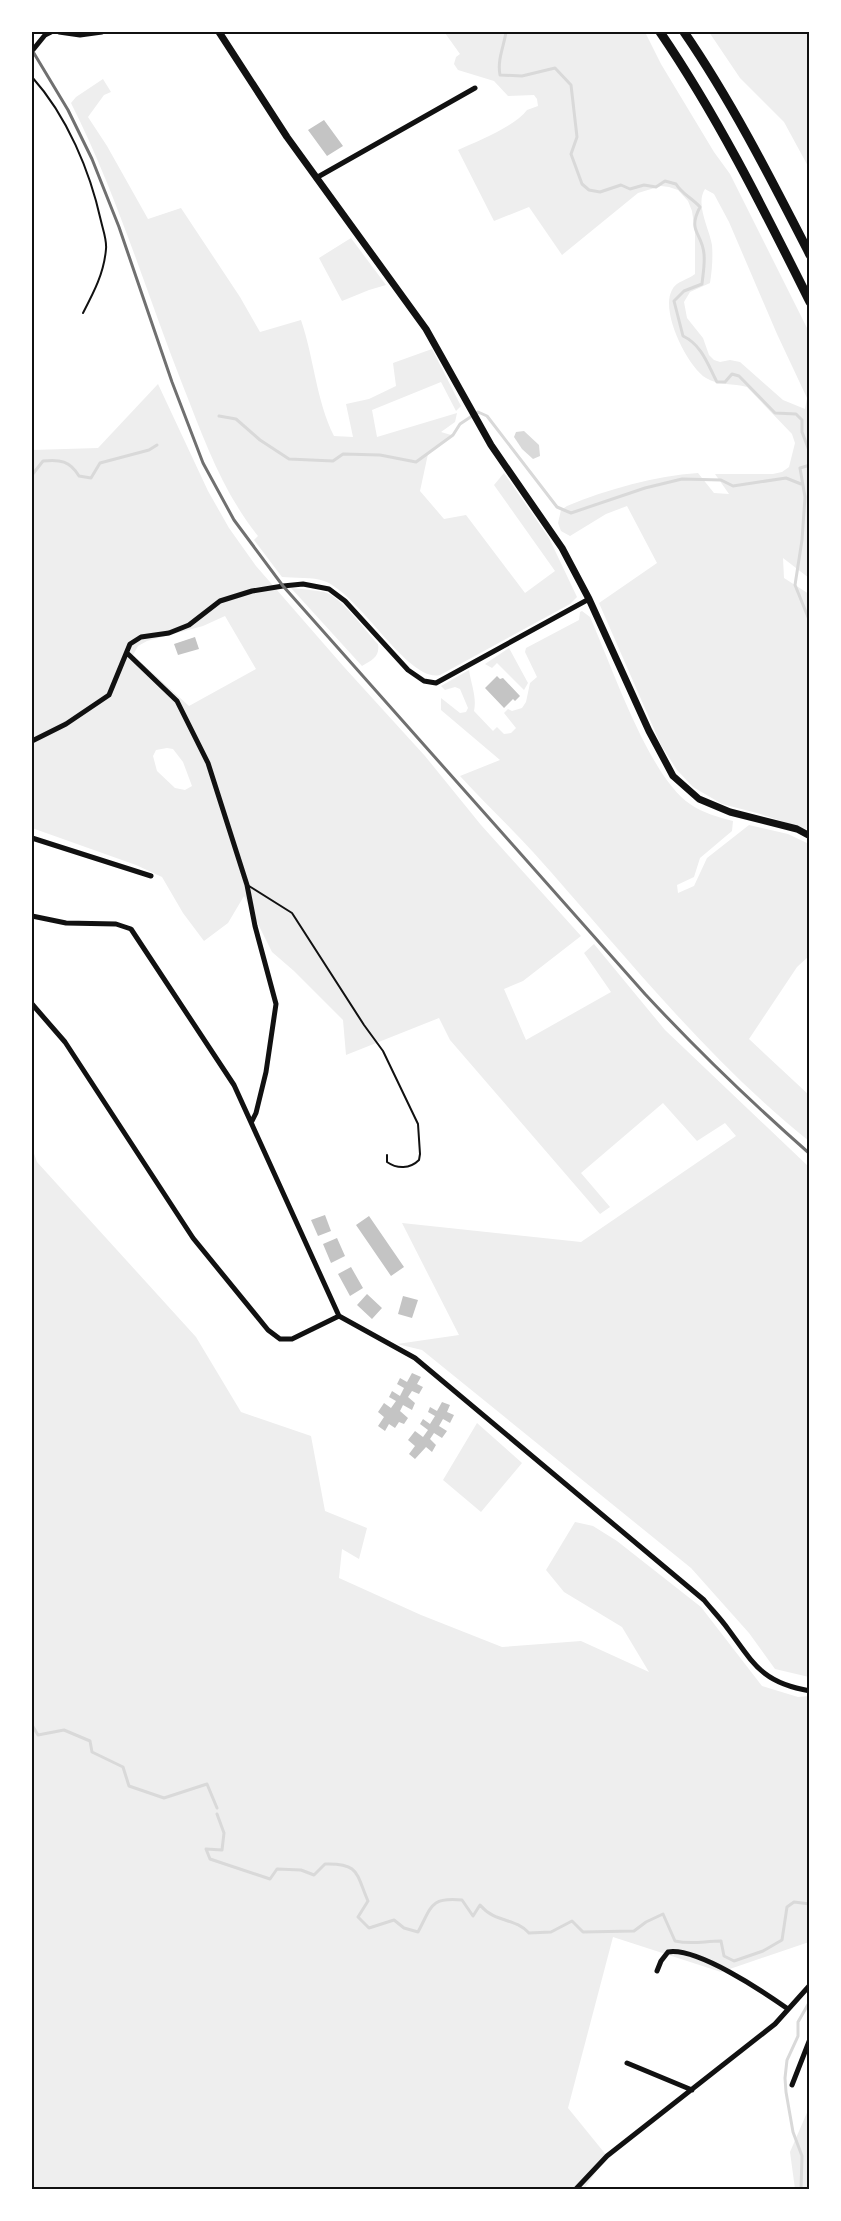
<svg xmlns="http://www.w3.org/2000/svg" width="841" height="2221" viewBox="0 0 841 2221" font-family="Figtree,sans-serif">
<style>
.green{fill:#eee;fill-rule:evenodd}
.water{fill:#d9d9d9}
.lines{fill:none;stroke-linecap:round;stroke-linejoin:round}
.stream{stroke:#d9d9d9;stroke-width:3}
.building{fill:#c4c4c4}
.service{stroke:#111;stroke-width:2}
.minor{stroke:#111;stroke-width:5}
.secondary{stroke:#111;stroke-width:7}
.motorway{stroke:#111;stroke-width:9}
.rail{stroke:#707070;stroke-width:3}
.neatline{fill:none;stroke:#111;stroke-width:2}
</style>
<rect width="100%" height="100%" fill="#fff"/>
<path class="green" d="M 448,32 L 645,32 L 661,64 L 714,152 L 730,174 L 809,332 L 809,578 L 783,558 L 784,578 L 809,594 L 809,830 L 757,813 L 722,804 L 693,787 L 677,770 L 661,745 L 599,603 L 657,563 L 627,506 L 606,514 L 570,536 L 561,531 L 558,523 L 561,510 L 567,506 C 608,489 655,476 698,473 L 714,493 L 729,494 L 715,474 L 773,474 L 782,472 L 789,467 L 795,443 L 792,434 L 747,387 C 733,383 719,386 706,378 C 687,366 660,311 672,290 C 676,281 688,280 695,274 L 695,232 L 692,211 L 688,201 L 678,190 L 669,187 L 661,186 L 638,193 L 562,255 L 529,207 L 494,221 L 458,150 C 478,141 514,127 527,110 L 538,106 L 537,99 L 534,95 L 508,96 L 494,81 L 458,70 L 454,64 L 456,57 L 460,54 L 445,33 ZM 705,189 L 714,194 L 729,222 L 777,334 L 807,398 L 805,409 L 783,400 L 740,362 L 730,360 L 720,362 L 714,360 L 709,355 L 703,338 L 687,318 L 684,302 L 690,292 L 710,283 C 712,271 713,257 712,245 C 709,228 695,204 705,189 Z
M 709,32 L 809,32 L 809,168 L 784,122 L 740,78 Z
M 103,79 L 111,92 L 104,95 L 88,117 L 107,146 L 148,219 L 181,208 L 240,297 L 260,332 L 301,320 C 314,358 316,400 334,436 L 353,437 L 346,404 L 369,399 L 396,386 L 393,363 L 432,349 L 461,406 L 456,411 L 441,382 L 372,410 L 377,437 L 457,413 L 455,422 L 441,432 L 451,435 L 428,454 L 420,491 L 444,519 L 466,515 L 525,593 L 555,571 L 494,485 L 504,473 L 549,538 L 577,597 L 570,604 L 440,675 C 408,683 360,594 324,581 C 314,577 293,578 282,577 L 254,540 L 258,536 C 222,491 204,439 183,386 C 146,292 117,194 71,103 L 76,97 Z
M 351,238 L 386,285 L 369,290 L 342,301 L 319,258 Z
M 158,384 L 208,491 L 229,528 L 256,566 L 344,667 L 425,756 L 481,825 L 581,936 L 523,981 L 504,989 L 526,1040 L 611,992 L 584,953 L 594,944 L 665,1030 L 809,1167 L 809,1677 L 775,1669 L 749,1633 L 691,1568 L 422,1350 L 397,1344 L 459,1335 L 402,1223 L 581,1242 L 736,1136 L 725,1123 L 697,1141 L 663,1103 L 581,1173 L 610,1207 L 600,1214 L 450,1040 L 439,1018 L 346,1055 L 343,1020 L 294,971 L 272,952 L 244,896 L 228,923 L 204,941 L 183,913 L 162,877 L 136,865 L 32,828 L 32,450 L 98,448 ZM 225,616 L 256,669 L 189,706 L 133,655 L 138,646 L 147,641 L 203,626 ZM 167,748 L 173,749 L 183,762 L 192,786 L 185,790 L 175,788 L 157,771 L 153,756 L 156,750 Z
M 291,588 C 302,589 314,590 324,592 C 340,595 366,632 378,644 C 380,657 372,660 362,666 Z
M 582,611 L 590,617 C 611,664 649,777 690,804 C 703,813 718,817 733,821 L 732,831 L 700,858 L 694,877 L 677,885 L 678,893 L 694,886 L 707,858 L 749,825 L 788,834 L 809,844 L 809,956 L 797,967 L 749,1039 L 809,1095 L 809,1141 C 705,1058 622,951 533,852 C 509,826 484,802 460,776 L 500,760 L 441,710 L 441,698 L 460,713 L 466,712 L 468,708 L 460,689 L 455,687 L 445,690 L 441,686 L 469,670 C 471,684 477,697 474,711 L 493,731 L 497,727 L 504,734 L 511,733 L 516,728 L 504,713 L 508,709 L 512,711 L 522,708 L 526,702 L 530,683 L 537,677 L 525,652 L 526,648 L 579,620 L 580,612 Z
M 509,648 L 528,683 L 524,690 L 497,663 L 492,668 L 485,664 Z
M 32,1148 L 37,1162 L 196,1337 L 241,1412 L 311,1436 L 325,1511 L 367,1528 L 359,1559 L 342,1549 L 339,1578 L 421,1615 L 502,1647 L 581,1641 L 649,1672 L 622,1627 L 564,1592 L 546,1570 L 575,1522 L 593,1526 L 617,1541 L 701,1607 L 762,1686 L 798,1697 L 809,1696 L 809,1942 L 721,1972 L 613,1937 L 568,2108 L 607,2156 L 584,2189 L 32,2189 Z
M 477,1423 L 522,1463 L 481,1512 L 443,1480 Z
M 809,2108 L 809,2189 L 795,2189 L 790,2152 Z"/>
<path class="water" d="M 524,431 L 539,445 L 540,456 L 533,459 L 522,449 L 514,437 L 516,432 Z"/>
<g class="lines">
<path class="stream" d="M 506,32 C 504,46 497,60 500,75 L 522,76 L 555,68 L 571,85 L 577,137 L 571,154 L 582,184 L 589,190 L 600,192 L 621,185 L 630,189 L 644,185 L 656,187 L 665,181 L 676,184 C 682,194 692,198 700,207 C 687,232 702,232 704,254 C 705,264 703,274 702,284 L 684,291 L 674,301 L 683,336 C 702,345 708,365 717,382 L 725,382 L 732,374 L 739,376 L 775,413 L 796,414 L 802,420 L 802,432 L 810,453
M 219,416 L 236,419 L 260,440 L 289,459 L 333,461 L 343,454 L 380,455 L 416,462 L 453,435 L 460,424 L 478,412 L 487,416 L 557,507 L 571,513 L 645,488 L 682,479 L 721,480 L 733,486 L 786,478 L 801,484
M 810,465 L 800,468 L 805,497 L 802,540 L 795,585 L 810,622
M 32,475 L 43,461 C 60,459 70,461 79,476 L 91,478 L 100,463 L 149,450 L 157,445
M 32,1725 L 38,1735 L 64,1730 L 90,1741 L 92,1752 L 123,1767 L 129,1786 L 164,1798 L 207,1784 L 217,1808
M 217,1814 L 224,1833 L 222,1850 L 206,1849 L 210,1859 L 270,1879 L 277,1869 L 301,1870 L 314,1875 L 325,1864 C 360,1863 356,1874 368,1901 L 358,1917 L 369,1928 L 394,1920 L 404,1928 L 418,1932 C 432,1906 430,1897 462,1900 L 473,1916 L 480,1905 C 496,1924 515,1917 529,1933 L 551,1932 L 572,1921 L 583,1932 L 634,1931 L 646,1922 L 663,1914 L 675,1941 C 692,1945 704,1941 721,1941 L 724,1956 L 734,1961 L 763,1951 L 782,1940 L 787,1907 L 794,1902 L 810,1904
M 801,2190 L 802,2156 L 793,2132 L 786,2092 L 785,2078 L 787,2060 L 798,2036 L 798,2022 L 810,2001"/>
</g>
<path class="building" d="M 324,120 L 343,146 L 327,156 L 308,130 Z
M 195,637 L 199,649 L 178,655 L 174,644 Z
M 497,676 L 500,679 L 503,678 L 520,696 L 515,701 L 513,699 L 504,708 L 485,688 Z
M 325,1215 L 331,1231 L 318,1236 L 311,1220 Z
M 369,1216 L 404,1267 L 391,1276 L 356,1225 Z
M 337,1238 L 345,1256 L 331,1263 L 323,1244 Z
M 351,1267 L 363,1288 L 350,1296 L 338,1274 Z
M 367,1294 L 382,1308 L 372,1319 L 357,1305 Z
M 403,1296 L 418,1300 L 412,1318 L 398,1314 Z
M 412,1373 L 421,1377 L 417,1384 L 423,1387 L 419,1394 L 412,1391 L 408,1397 L 415,1403 L 412,1410 L 403,1405 L 400,1411 L 408,1418 L 404,1424 L 399,1422 L 395,1428 L 389,1424 L 385,1431 L 378,1426 L 384,1417 L 378,1412 L 384,1403 L 391,1408 L 396,1401 L 389,1397 L 392,1391 L 400,1396 L 404,1388 L 397,1384 L 400,1378 L 407,1382 Z
M 442,1402 L 450,1405 L 447,1412 L 454,1415 L 450,1423 L 443,1419 L 439,1426 L 447,1431 L 442,1438 L 434,1433 L 430,1439 L 436,1445 L 432,1452 L 426,1447 L 415,1459 L 409,1454 L 415,1446 L 408,1440 L 415,1431 L 423,1437 L 428,1430 L 420,1424 L 423,1419 L 430,1424 L 435,1416 L 428,1412 L 430,1407 L 437,1411 Z"/>
<g class="lines">
<path class="service" d="M 32,77 C 67,116 90,171 101,221 C 103,230 107,240 106,249 C 104,273 94,292 83,313
M 249,886 L 292,913 L 364,1025 L 383,1051 L 418,1124 L 420,1154 L 419,1160 C 410,1169 397,1169 387,1162 L 387,1155"/>
<path class="minor" d="M 59,32 L 80,35 L 102,32
M 32,51 L 45,35 L 51,32
M 316,178 L 475,88
M 127,653 L 177,701 L 208,763 L 247,885 L 255,926 L 276,1004 L 266,1072 L 256,1113 L 252,1121
M 32,741 L 66,724 L 109,695 L 130,644 L 141,637 L 169,633 L 189,625 L 220,601 L 252,591 L 283,586 L 303,584 L 329,589 L 345,601 L 408,670 L 424,681 L 436,683 L 589,599
M 32,838 L 151,876
M 32,916 L 66,923 L 116,924 L 131,929 L 234,1085 L 339,1316 L 415,1358 L 704,1600 C 712,1610 721,1619 728,1629 C 754,1664 762,1683 810,1691
M 32,1004 L 65,1042 L 193,1238 L 268,1330 L 280,1339 L 292,1339 L 339,1316
M 657,1971 L 661,1961 L 668,1952 C 697,1947 764,1992 788,2009
M 627,2063 L 692,2090
M 792,2085 L 810,2039
M 575,2190 L 607,2156 L 775,2024 L 810,1985"/>
<path class="secondary" d="M 219,32 L 287,137 L 426,329 L 491,445 L 562,548 L 589,599 L 649,731 L 673,776 L 699,799 L 730,812 L 797,829 L 810,836"/>
<path class="motorway" d="M 660,32 C 718,117 764,210 810,302
M 684,32 C 732,102 771,179 810,255"/>
<path class="rail" d="M 32,50 L 68,110 L 92,159 L 119,227 L 172,382 L 203,463 L 234,520 L 283,586 L 645,994 C 698,1051 752,1103 810,1154"/>
</g>
<rect width="841" height="2221" fill="none" stroke="#ffffff" stroke-width="66"/>
<rect x="33" y="33" width="775" height="2155" class="neatline"/>
</svg>
